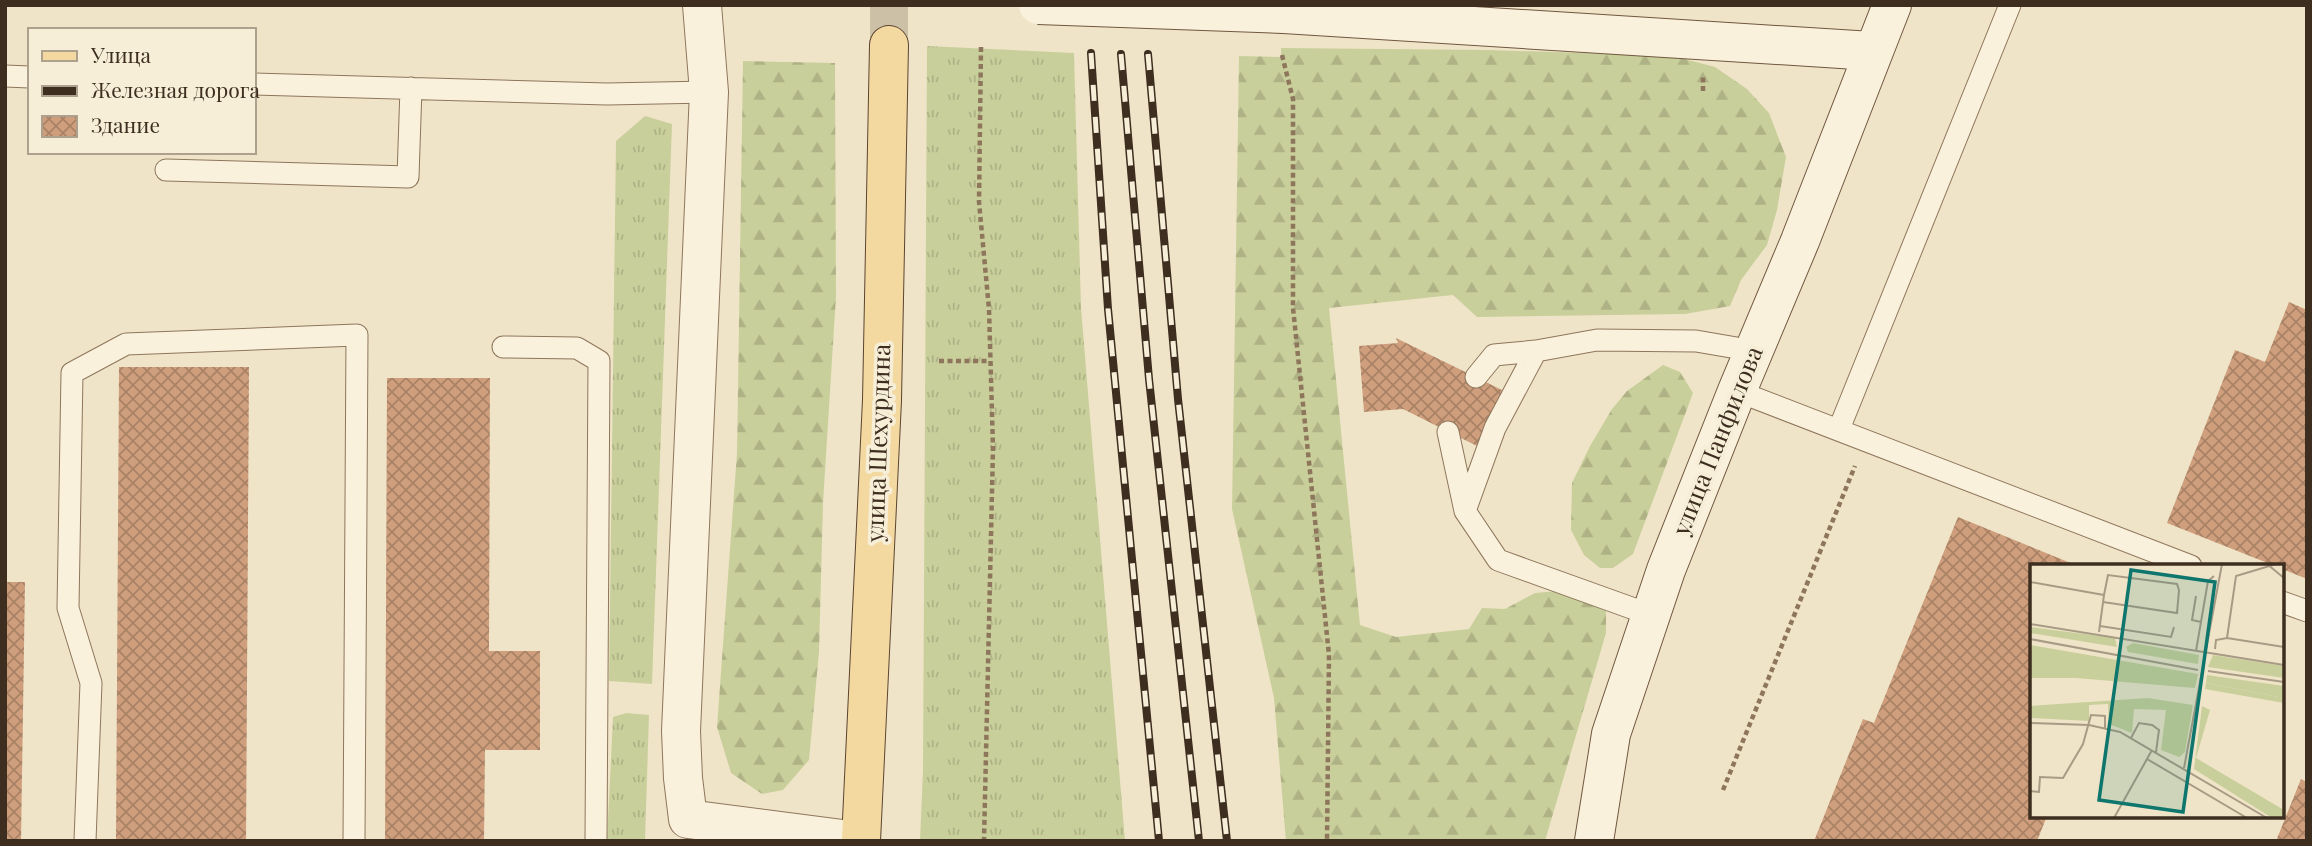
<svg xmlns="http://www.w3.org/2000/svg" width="2312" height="846" font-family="'Playfair Display',serif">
	<defs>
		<pattern id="grass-tufts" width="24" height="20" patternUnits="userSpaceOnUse" patternTransform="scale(1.75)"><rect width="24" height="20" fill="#c9cf9b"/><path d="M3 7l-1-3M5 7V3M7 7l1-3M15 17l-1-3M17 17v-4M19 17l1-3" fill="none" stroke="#aeb285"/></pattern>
		<pattern id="forest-firs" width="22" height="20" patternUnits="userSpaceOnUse" patternTransform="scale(1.75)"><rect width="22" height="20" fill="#c9cf9b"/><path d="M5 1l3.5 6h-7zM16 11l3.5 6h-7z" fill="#aeb285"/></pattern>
		<pattern id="building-cross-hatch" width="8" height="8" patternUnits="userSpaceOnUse" patternTransform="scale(1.75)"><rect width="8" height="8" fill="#cf9f7d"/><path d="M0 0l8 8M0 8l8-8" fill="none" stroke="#a98266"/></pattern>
	</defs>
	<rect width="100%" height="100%" fill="#f0e4c8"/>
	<path fill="url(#grass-tufts)" d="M927,46l147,7 7,255 44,533h-205l3,-72z
		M645,116l27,8 -20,560 -43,-3 7,-540z
		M626,713l23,2 -4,126h-38l6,-124z"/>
	<path fill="url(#forest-firs)" d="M1281,48l209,2 183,6 42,11 32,22 22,24 17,44 -9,53 -10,35 -26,35 -11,26 -45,8 -208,3 -24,-22 -124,13 31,317 36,12 73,-8 13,-21 23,1 30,-16 23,-2 48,20v22l-61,208h-259l-12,-143 -42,-189 7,-453 42,1z
		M743,61l92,2 1,233 -13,207 -4,149 -10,108 -26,30 -21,4 -31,-21 -14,-46 20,-274z
		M1663,365l17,7 13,21 -60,161 -20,14h-13l-16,-13 -13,-25 1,-47 18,-37 22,-37 15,-18z"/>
	<path fill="url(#building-cross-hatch)" d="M2289,302l18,8v269l-25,-10v-3h-7l-108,-43 68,-173 30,12z
		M1396,338l108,53 -27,55 -74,-37 -39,3 -5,-66 39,-3z
		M119,367h130l-3,474h-130z
		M387,378h103l-1,273h51v99h-55l-1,91h-99z
		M1958,517l120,49h-46v250h15l-10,25h-223l49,-122 11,4z
		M5,582h20l-4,259h-16z
		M2301,779l6,3v59h-31z"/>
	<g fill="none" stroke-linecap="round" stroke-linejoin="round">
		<path stroke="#ccc0a6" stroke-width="38" stroke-dasharray="38 19" stroke-linecap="butt" d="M889,45v-40"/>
		<g stroke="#8d765c" stroke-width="23">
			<path id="lane" d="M5,76l25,1
				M254,84l353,10 102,-2
				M166,170l242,7 3,-89
				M503,347l74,1 22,13 -3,480
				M1476,377l18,-22 42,-4
				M1737,391l454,175
				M1839,429l171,-424
				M1448,432l17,79
				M2282,602l25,9
				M1651,615l-153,-55 -33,-49 30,-83 41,-77 61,-11 99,1 58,10
				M85,841l6,-158 -23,-75 4,-235 54,-29 231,-9 -3,506"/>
		</g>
		<g stroke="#8d765c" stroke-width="40">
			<path id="street" d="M702,5l7,87 -28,639 2,47 5,41 170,22"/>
		</g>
		<g stroke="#6f573f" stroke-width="40">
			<path id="secondary" d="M1284,14l588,37
				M1594,841l17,-107 55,-164 71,-179 63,-150 92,-236"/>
		</g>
		<g stroke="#5b4430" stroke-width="40">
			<path id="primary" d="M861,841l21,-441 7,-355"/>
		</g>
		<path stroke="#8d765c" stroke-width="4.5" stroke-dasharray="5 3.5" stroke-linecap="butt" d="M981,47l-2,155 10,107 4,139 -9,393
			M1282,55l11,44v209l36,347 -2,186
			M1703,91v-16
			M939,361h51
			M1723,790l132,-324"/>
		<use href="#lane" stroke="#faf1dc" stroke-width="21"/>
		<use href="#street" stroke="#faf1dc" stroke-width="38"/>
		<use href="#secondary" stroke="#faf1dc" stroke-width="38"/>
		<use href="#primary" stroke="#f3d9a0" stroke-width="38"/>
		<g stroke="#3d2e20" stroke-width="8">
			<path id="rail" d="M1091,53l17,256 51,532
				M1121,54l28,325 50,462
				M1148,54l30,345 49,442"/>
		</g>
		<use href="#rail" stroke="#f7eed8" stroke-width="5" stroke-dasharray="16" stroke-linecap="butt"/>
		<g stroke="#6f573f" stroke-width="40" stroke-linecap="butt">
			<path id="secondary-bridge" d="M1038,5l246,9"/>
		</g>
		<use href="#secondary-bridge" stroke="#faf1dc" stroke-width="38"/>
	</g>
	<g text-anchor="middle" stroke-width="7" stroke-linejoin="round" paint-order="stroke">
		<g font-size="24" fill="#3d2e20" stroke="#f7eed8">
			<text transform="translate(1718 441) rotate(-68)" y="8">улица Панфилова</text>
			<text transform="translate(879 443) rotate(-88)" y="8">улица Шехурдина</text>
		</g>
	</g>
	<g transform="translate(2030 564)">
		<rect width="254" height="254" fill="#f0e4c8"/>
		<path d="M0,81l168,29 -3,14 -119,-10h-46zM183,91l71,11v12l-76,-11zM176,119l78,15v5l-79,-14zM172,142l8,4 -14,48 88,52v8h-12l-78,-49z" fill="#c9cf9b"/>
		<path d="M0,63l85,11 2,9 -87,-14zM103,79l66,12 -1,9 -70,-12 -2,-5zM177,111l77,11v12l-78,-15zM118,134l45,7 -8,47 -6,5 -18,-7 5,-40 -32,-1 -2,24 -23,-9 -1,-20 -19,1v16l-59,-3v-12z" fill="#c9cf9b"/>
		<path fill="none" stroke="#a89b85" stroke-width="2" d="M237,0l17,14M0,18l74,13M166,32l-4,24 9,2M0,60l254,41M70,62l71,11 3,-10M69,68l5,-37 4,-20 69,9 2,6 -2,23 -74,-11M197,74l9,-62 40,-12M0,75l168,31M185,85l1,-9 11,-2 57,9M166,87l12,-70 6,-5M178,107l76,11M0,159l59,2 31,7 147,86M101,174l8,-15 13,2 7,5 -3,22M117,195l100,59M154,204l38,-204M0,227l9,1 1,-15 23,1 20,-34 8,-29 14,1v12M84,254l38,-68"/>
		<path fill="#0f766e" fill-opacity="0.15" stroke="#0f766e" stroke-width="3.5" d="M101,6l84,12 -32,230 -84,-12z"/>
		<rect width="254" height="254" fill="none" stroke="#3d2e20" stroke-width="3.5"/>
	</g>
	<rect width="2312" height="846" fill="none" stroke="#3d2e20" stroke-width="14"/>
	<rect x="28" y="28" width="228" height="126" fill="#f7eed8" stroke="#ada18e" stroke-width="2"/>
	<rect x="42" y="51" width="35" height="10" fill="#f3d9a0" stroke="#ada18e" stroke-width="2"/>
	<text x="91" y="63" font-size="21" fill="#3d2e20">Улица</text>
	<rect x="42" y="86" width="35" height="10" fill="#3d2e20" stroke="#ada18e" stroke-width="2"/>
	<text x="91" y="98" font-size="21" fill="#3d2e20">Железная дорога</text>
	<rect x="42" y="116" width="35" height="21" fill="url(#building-cross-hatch)" stroke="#ada18e" stroke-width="2"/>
	<text x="91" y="133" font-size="21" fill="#3d2e20">Здание</text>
</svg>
